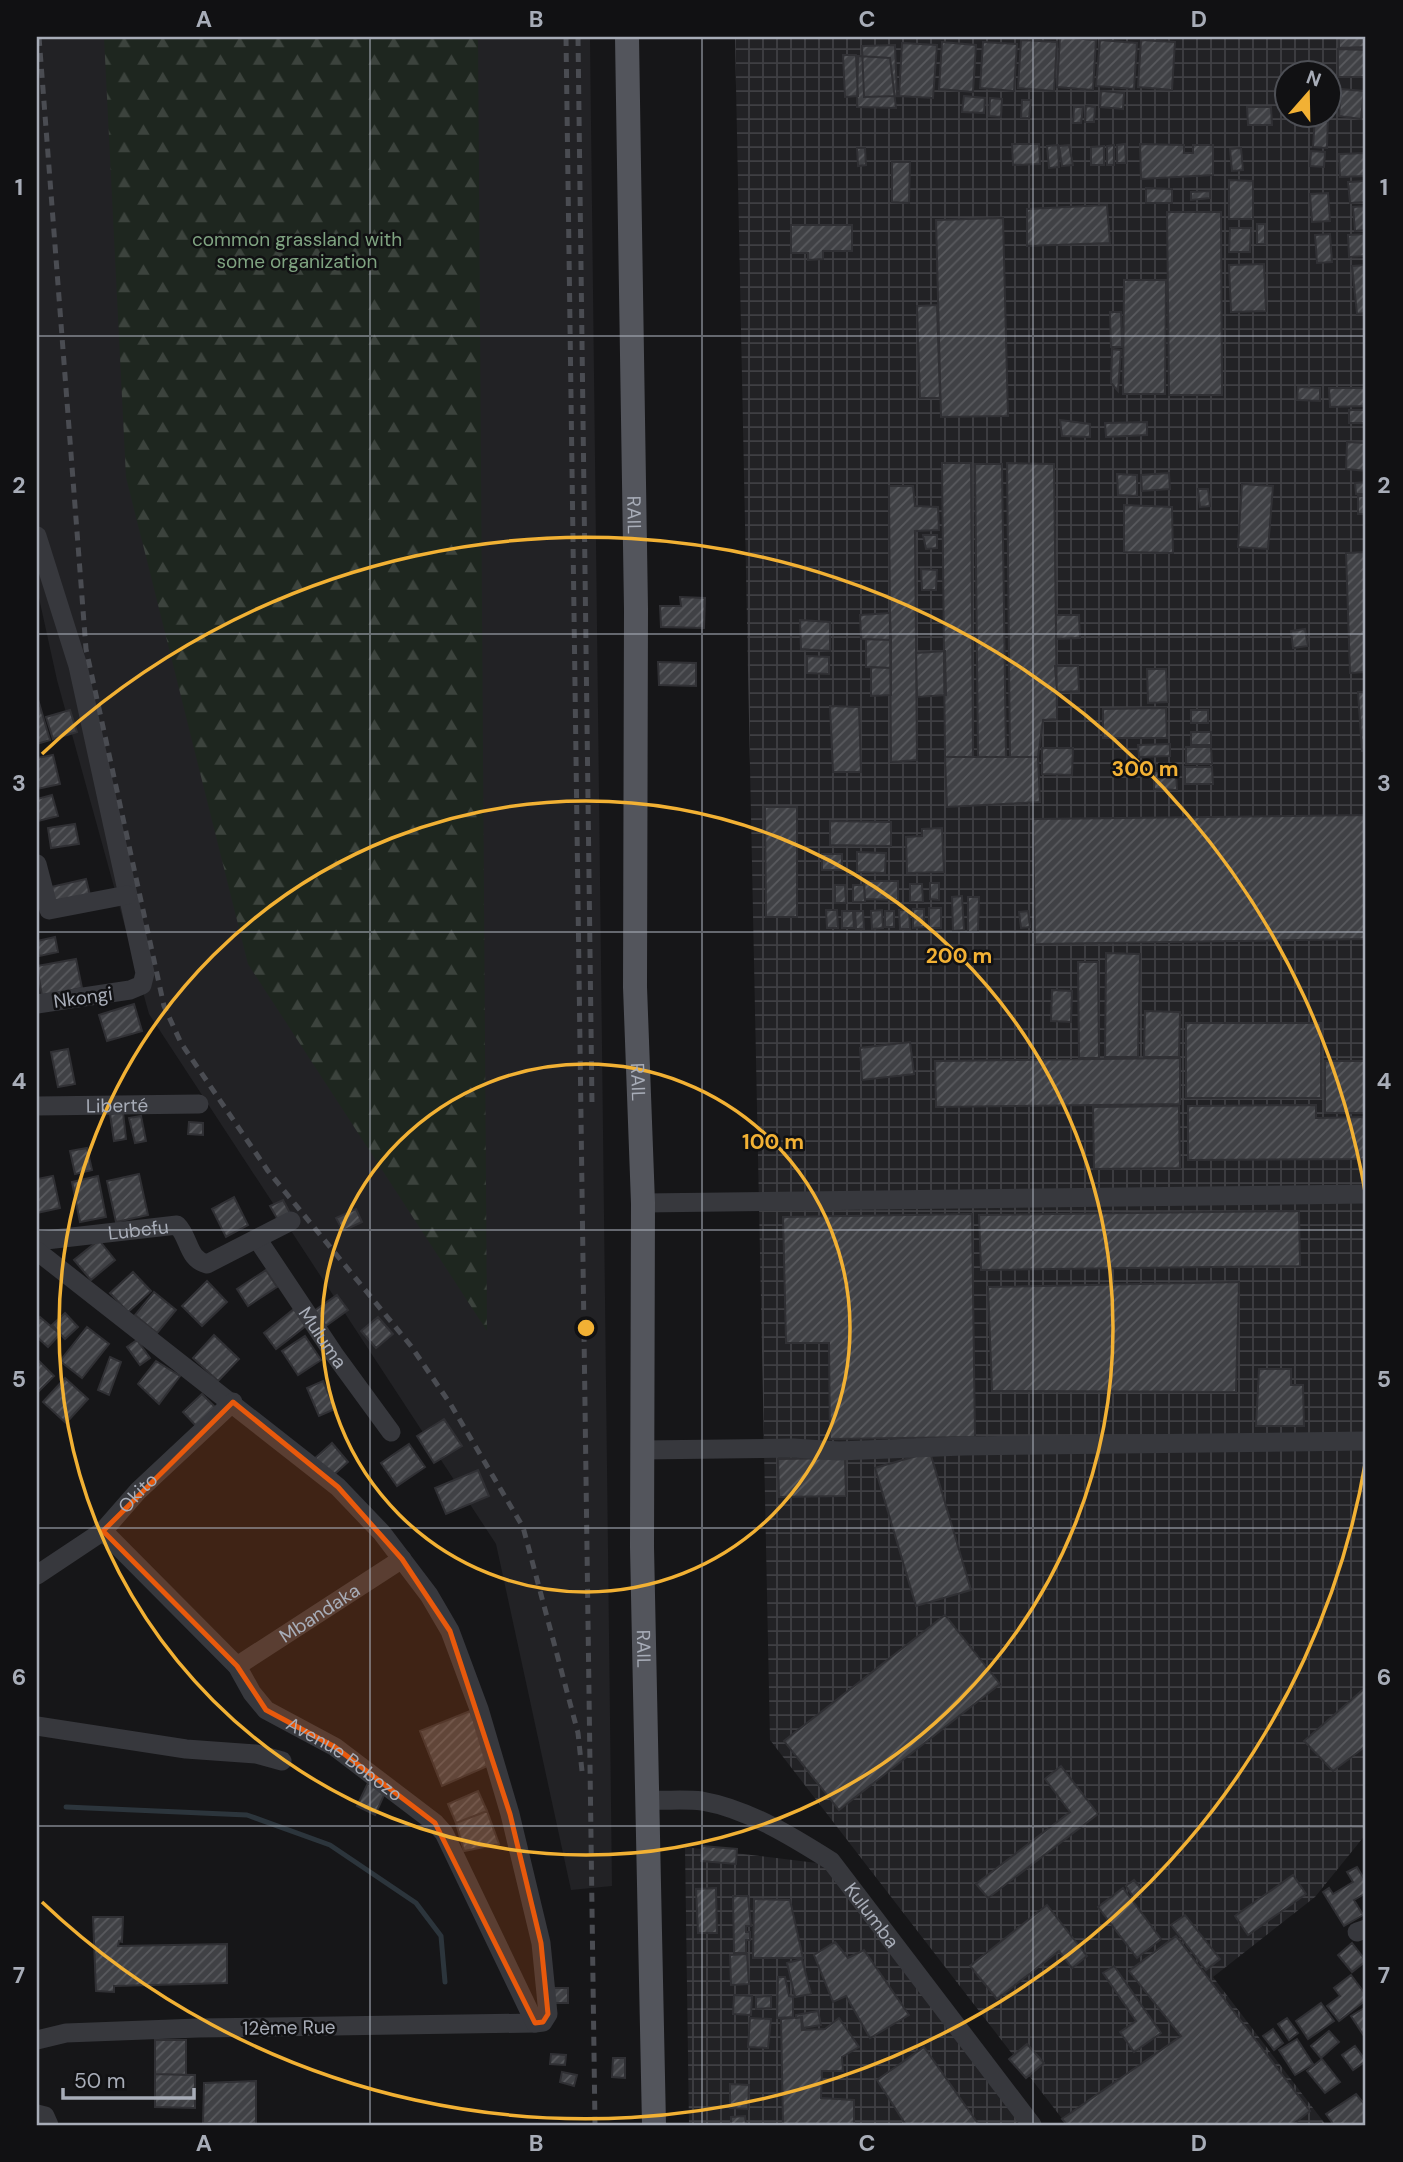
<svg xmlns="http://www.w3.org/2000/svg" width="1403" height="2162" font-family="'DM Sans',sans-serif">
	<defs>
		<pattern id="industrial-grid" width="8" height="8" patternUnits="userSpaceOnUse" patternTransform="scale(1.75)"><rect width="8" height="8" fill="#222225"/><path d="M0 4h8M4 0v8" fill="none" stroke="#3f3f43"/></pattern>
		<pattern id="forest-firs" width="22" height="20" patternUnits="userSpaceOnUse" patternTransform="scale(1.75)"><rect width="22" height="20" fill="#1e261f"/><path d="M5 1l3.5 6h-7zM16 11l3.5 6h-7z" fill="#3c433d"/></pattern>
		<pattern id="building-hatch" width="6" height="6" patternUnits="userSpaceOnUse" patternTransform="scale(1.75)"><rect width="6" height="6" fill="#404145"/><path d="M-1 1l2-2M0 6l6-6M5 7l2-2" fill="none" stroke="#595a5e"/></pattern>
	</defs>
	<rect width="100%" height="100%" fill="#161618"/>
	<path fill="#222225" d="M37,37h553l22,1849 -41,4 -75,-346 -347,-530 -92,-334 -20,-91z"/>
	<path fill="url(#industrial-grid)" fill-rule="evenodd" d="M735,37h631v1797l-51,63 -102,80 113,148h-259l-297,-385zM1288,74h42v42h-42z
		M685,1847l140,17 200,261h-336z"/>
	<path fill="url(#forest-firs)" d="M104,37h374l9,1294 -239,-367 -122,-487z"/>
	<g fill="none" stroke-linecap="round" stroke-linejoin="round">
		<path stroke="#2c353c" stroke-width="5" d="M66,1807l181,8 83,30 86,58 25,33 4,46"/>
	</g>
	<path fill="url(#building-hatch)" stroke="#303034" stroke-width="2" d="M1060,37l36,3 -3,50 -36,-3z
		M1339,37h27v10l-27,1z
		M1021,40l36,2 -3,49 -36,-3z
		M1100,40l37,3 -3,46 -38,-3z
		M1141,40l34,2 -3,48 -34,-3z
		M942,42l34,3 -3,47 -34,-3z
		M983,42l34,2 -3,47 -34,-3z
		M902,43l35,2 -4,53 -34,-2z
		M895,45l2,51 -33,1 -2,-51z
		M1338,49l28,1v27h-28z
		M843,55h13l2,41 -13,1z
		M858,56l32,2 6,50 -39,-1z
		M1341,89l23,2 -3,28 -22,-3z
		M1101,91l23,2 -1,16 -23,-2z
		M964,96l21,2 -1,15 -22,-1z
		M990,98l12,1 -1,18 -12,-1z
		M1022,100h9l-2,18h-8z
		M1086,106l9,1 -1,15h-9z
		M1074,107h9l-2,16h-8z
		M1247,107h24l1,18h-24z
		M1315,116h13l-1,32 -14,-1z
		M1012,144h27l1,20 -27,1z
		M1125,144l1,19h-9v-18z
		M1140,144l44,1v8h9v-8h20v30l-72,4z
		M1058,145l1,22 -10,1 -2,-22z
		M1069,145l4,20 -11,1 -3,-20z
		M1114,145v20h-7v-19z
		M1104,146v19h-13v-18z
		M857,148h8l1,17 -8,1z
		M1241,148l2,22 -11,1 -2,-22z
		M1311,151l14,1 -1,15 -14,-1z
		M1366,153v23l-26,1 -1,-23z
		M892,162h18l-1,41 -17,-1z
		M1229,180l24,1v38h-24z
		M1366,181v21l-16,1 -2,-21z
		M1146,188l26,1v14h-26z
		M1210,191v7l-19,2v-8z
		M1328,193l2,28 -18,1 -2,-28z
		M1107,205l3,38 -83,3v-37z
		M1366,206v24l-11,1 -2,-24z
		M1167,212h54l1,183h-53z
		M1003,218l5,198 -67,1 -5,-197z
		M1257,224h8v20h-8z
		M791,225h61v26h-29v8l-15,1v-7h-17z
		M1230,228h21l-1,24h-21z
		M1330,234l2,28 -15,1 -2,-28z
		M1366,234v22l-17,1 -1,-22z
		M1264,264l2,47 -35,1 -2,-47z
		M1366,265v48l-9,1 -5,-48z
		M1124,280h42l-1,114h-42z
		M937,305l3,93h-20l-3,-92z
		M1110,312h11l1,35h-11z
		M1112,349l9,1 -3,41 -7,-8z
		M1298,387l22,1v13l-23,-1z
		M1329,388h36v18l-35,1z
		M1349,410h17v13h-17z
		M1060,420l30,4v13l-28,-1z
		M1147,422v13l-41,2 -1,-14z
		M1347,442l19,1v28l-20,-2z
		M942,463h29l2,294h-28z
		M1007,463l47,1 3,255 -14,1 -5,37h-28z
		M975,464h27l4,293h-28z
		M1169,473l1,16 -28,2 -1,-16z
		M1117,474l20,1v21l-19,-1z
		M1366,482v12h-10l-1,-11z
		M1242,484l31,2 -5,63 -30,-2z
		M889,486h24l2,20 23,1 1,23 -24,1 2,229 -26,2z
		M1198,489h10l2,17 -10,1z
		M1358,496h8v18h-8z
		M1124,505l48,2 1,46 -49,-1z
		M923,535h14v13l-11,1z
		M1366,552v120l-16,1 -4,-120z
		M921,569l16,1 -1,20h-14z
		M680,597l25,1 -1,30 -43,-1 -1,-21h21z
		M890,613l1,27 -30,-1 -1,-24z
		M1056,615h23l1,23 -24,1z
		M800,620l30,2v29l-29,-2z
		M1305,629l3,17 -15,2 -2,-17z
		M866,639l25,1v28l-25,-1z
		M945,651l1,44 -29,2 -1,-44z
		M807,656l22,1v17l-22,-1z
		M658,662l38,1v23l-37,-1z
		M1055,666h23l1,25 -22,1z
		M871,667l20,1v27l-20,1z
		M1147,669h19l2,33 -20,1z
		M1358,692h8v59h-4z
		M37,696l13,44 -13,4z
		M830,706l29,1 2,65h-28z
		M1166,708l1,30h-64v-29z
		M70,710l7,22 -24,7 -7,-22z
		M1191,710h17v13h-17z
		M1191,732h20v13h-20z
		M1170,744v12l-31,1 -1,-12z
		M1186,747h25l1,17h-26z
		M1042,748h31l-1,27 -30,-1z
		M53,755l7,29 -23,5v-31z
		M945,757h93l2,45 -93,5z
		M1185,767h27l1,17h-28z
		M1154,771h22l1,19 -23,-1z
		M52,795l6,21 -20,5 -1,-22z
		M765,807h32v110h-31z
		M1366,815v124l-331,5 -2,-125z
		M830,821l61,1v24l-61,-1z
		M75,824l4,20 -28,4 -3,-20z
		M942,828l2,44 -37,1 -1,-36 16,-1v-7z
		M857,852l29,1 -1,20 -28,-1z
		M822,854h20v16h-20z
		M86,879l5,20 -36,8 -4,-20z
		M864,881h34v19l-33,-1z
		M930,883h9v17l-9,-1z
		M910,884h12l1,18h-13z
		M835,885h10l1,18h-11z
		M853,885h11l1,17h-12z
		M962,896l2,34 -11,1 -1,-34z
		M968,897h11l-1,35h-10z
		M929,908h12v20h-12z
		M913,909h11v18l-11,1z
		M826,910h11l1,18h-11z
		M882,910l1,18 -11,1 -1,-18z
		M899,910h10l1,19h-10z
		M842,911h11l1,17h-12z
		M855,911h8l1,18h-8z
		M885,911h9v16h-9z
		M1028,911l2,16 -9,1 -2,-16z
		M55,937l3,15 -19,4 -2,-15z
		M1106,953l34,1 -2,103h-33z
		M76,959l6,29 -40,8 -5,-30z
		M1078,962h20l1,96h-20z
		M1052,990l20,1 -1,31 -20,-1z
		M134,1004l8,27 -35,10 -8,-26z
		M1145,1011l35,1 -1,45h-35z
		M1186,1023h135v75h-135z
		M910,1042l4,32 -52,6 -2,-32z
		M68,1049l7,35 -17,3 -7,-35z
		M1180,1058v46l-244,3 -1,-46z
		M1325,1061h41v52h-41z
		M1316,1105v13l50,-1v42l-178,1v-54z
		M1179,1106l1,62 -86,1 -1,-62z
		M123,1112l3,27 -12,2 -4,-27z
		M141,1116l5,25 -11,2 -6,-25z
		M189,1122l14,1v12l-15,-1z
		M87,1148l5,22 -17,4 -5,-23z
		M139,1174l9,41 -32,7 -9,-41z
		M53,1176l7,32 -23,5v-34z
		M98,1176l8,41 -26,5 -8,-40z
		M234,1197l14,28 -22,12 -14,-28z
		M283,1200l7,13 -12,7 -8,-14z
		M356,1209l6,13 -19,9 -7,-13z
		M1299,1211l1,55 -319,4 -2,-55z
		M972,1214l3,223 -145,2 -1,-96h-43l-3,-126z
		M99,1240l16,20 -24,20 -17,-20z
		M266,1270l11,17 -29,19 -11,-17z
		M133,1272l18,19 -23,21 -18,-19z
		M207,1281l20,21 -25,24 -20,-20z
		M1239,1282l-3,110 -244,-1 -4,-104z
		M154,1292l22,18 -19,23 -22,-18z
		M337,1295l11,15 -22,16 -12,-15z
		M294,1309l13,16 -31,24 -12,-16z
		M65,1313l13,14 -13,12 -13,-14z
		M40,1317l20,17 -12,13 -11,-10v-16z
		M378,1317l15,17 -17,14 -15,-17z
		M87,1327l22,17 -27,34 -22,-17z
		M214,1335l25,24 -21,22 -25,-23z
		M305,1336l16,24 -23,15 -16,-24z
		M137,1340l13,18 -10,7 -13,-18z
		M110,1357l11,5 -12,33 -11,-5z
		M37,1359l17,17 -17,17z
		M156,1361l24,15 -21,28 -21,-20z
		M1259,1369h32v16h12l1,41h-48z
		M65,1378l23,21 -22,24 -23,-21z
		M323,1381l12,28 -16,7 -12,-28z
		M202,1394l16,16 -19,19 -16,-17z
		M444,1419l18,27 -28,17 -17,-27z
		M332,1443l16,19 -18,16 -16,-19z
		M409,1444l16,23 -28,19 -16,-23z
		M930,1452l41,138 -55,16 -41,-138z
		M845,1458l1,38 -67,1 -1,-38z
		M478,1470l11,26 -43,18 -11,-26z
		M945,1615l55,69 -161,126 -55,-69z
		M1366,1687v59l-33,25 -29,-30z
		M470,1711l22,53 -50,22 -22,-55z
		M1061,1766l37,48 -110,84 -12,-14 94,-72 -25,-33z
		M368,1783l17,10 -10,22 -18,-9z
		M478,1791l9,20 -31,12 -8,-19z
		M487,1811l12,33 -35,7 -8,-28z
		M702,1846l35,3 -1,15 -35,-3z
		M1357,1867l9,15v11l-12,7 9,15 -19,11 -21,-34 6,-4 4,6 20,-12 -6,-10z
		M1293,1875l13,19 -58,41 -13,-19z
		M1134,1880l9,11 -9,7 -8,-12z
		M716,1888l1,45h-19l-2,-44z
		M1123,1888l38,51 -24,19 -39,-51z
		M733,1896h15l3,30h-5v6h4v8h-4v13h-12z
		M754,1899l36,1 13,58h-50z
		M1047,1905l40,51 -15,12 -13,-17 -62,48 -27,-33z
		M1185,1915l35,44 -14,11 -35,-45z
		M93,1917h30l-1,25 -3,-1 -1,5 109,-2v39l-113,3v6l-18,-1z
		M1176,1936l134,175 -18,14h-225l-5,-6 119,-83 -52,-65z
		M835,1942l13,16 16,-8 45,65 -39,23 -24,-42 -13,6 -19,-47z
		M1352,1943l14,18 -14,11 -14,-17z
		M747,1954l2,30 -18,1 -1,-30z
		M802,1959l9,35 -16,3 -8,-34z
		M1114,1966l47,67 -27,19 -14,-20 16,-11 -33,-48z
		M1351,1975l15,20v5l-27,21 -12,-15 13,-10 -6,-8z
		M778,1977h7l4,19 4,1v20l-16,1z
		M551,1988h17v15h-16z
		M734,1995l18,1 -1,19 -18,-1z
		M771,1996v12l-15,1v-12z
		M1321,2003l13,18 -26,18 -12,-18z
		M1366,2007v28l-2,1 -13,-20z
		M818,2011l3,14 -18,3 -1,-11 -6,1v-3z
		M801,2017l1,13 23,-1 14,-11 20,29 -17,10 1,14h-21l-1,27 33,2v25h-71l-2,-106z
		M750,2018l21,1 -3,29 -20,-1z
		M1287,2018l11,15 -9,7 -11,-16z
		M1273,2029l10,14 -9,7 -11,-14z
		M1329,2031l10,11 -18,16 -10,-12z
		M1297,2039l16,25 -18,11 -16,-25z
		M155,2040h31v35l-31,-1z
		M1027,2044l17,19 -18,15 -17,-19z
		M1355,2046l11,15 -13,9 -11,-15z
		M924,2047l55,78h-73l-29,-45z
		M551,2054l15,1 -1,10 -15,-1z
		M613,2058h12v20l-13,-1z
		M1322,2059l18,23 -15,11 -18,-22z
		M562,2072l15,3 -3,11 -14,-4z
		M155,2074l40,1v33l-40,-1z
		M256,2081v44l-53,-2 1,-40z
		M730,2084l19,1 -1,24 -18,-1z
		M1356,2094l10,12v19h-32l-8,-11z
		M745,2116l1,9h-15v-8z"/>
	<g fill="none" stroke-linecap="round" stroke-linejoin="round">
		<g stroke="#37383d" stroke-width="19">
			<path d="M37,536l41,130 67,307 -3,12 -12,5 -93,14"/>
			<path d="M37,864l12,46 78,-15"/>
			<path id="s1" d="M37,1106l162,-2"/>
			<path d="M643,1203l723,-9"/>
			<path id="s2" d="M258,1240l76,114 57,78"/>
			<path id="s3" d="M37,1241l140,-16c13,13 10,34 30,39l84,-43"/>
			<path d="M37,1251l301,236 44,46 47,62 21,36 29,78 31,105 31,129 7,71 -5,8 -8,1 -337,5 -132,5 -29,7"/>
			<path d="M642,1450l151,-2 46,3 124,-5 403,-5"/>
			<path id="s4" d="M103,1531l134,135 15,27 14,17 69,37 100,76 9,10 91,190"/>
			<path id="s5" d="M37,1575l66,-44 35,-40 95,-89"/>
			<path id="s6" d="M237,1666l165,-107"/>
			<path d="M37,1726l149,23 70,5 26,7"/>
			<path id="s7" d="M647,1800c18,1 38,-1 55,1 46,8 91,36 129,60l201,264"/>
			<path d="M1357,1932l9,-3"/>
			<path d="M37,2114l8,2 4,9"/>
		</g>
		<path stroke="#53555c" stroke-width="24" id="s8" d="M627,37l9,572 -1,378 8,216 -1,344 12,578"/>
		<path stroke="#4a4c52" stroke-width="5" stroke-dasharray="9 7" stroke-linecap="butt" d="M39,37l47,612 78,357 17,37 87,128 143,175 40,59 72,122 55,206 4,38
			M566,37l29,2088
			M578,37l14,1067"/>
	</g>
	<path fill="#e8590c" fill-opacity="0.2" stroke="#e8590c" stroke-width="5" stroke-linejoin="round" d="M233,1402l105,85 64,72 48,72 60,183 31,129 7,71 -5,8 -8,1 -100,-200 -100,-76 -69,-37 -29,-44 -134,-135z"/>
	<path fill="none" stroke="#a8adb8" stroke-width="2" stroke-opacity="0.55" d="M370,37v2088M702,37v2088M1033,37v2088M37,336h1329M37,634h1329M37,932h1329M37,1230h1329M37,1528h1329M37,1826h1329"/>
	<g fill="none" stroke="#f2b134" stroke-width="3.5">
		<circle cx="586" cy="1328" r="264"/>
		<circle cx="586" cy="1328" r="527"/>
		<path d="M1366 1459A791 791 0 0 1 42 1902M42 754A791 791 0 0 1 1366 1197"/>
	</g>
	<g text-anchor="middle" stroke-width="5" stroke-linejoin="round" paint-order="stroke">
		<g font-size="19" fill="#7fa381" stroke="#111113">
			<text x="297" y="246">common grassland with<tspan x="297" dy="22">some organization</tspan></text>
		</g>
		<g font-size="19" fill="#a8adb8" stroke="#111113">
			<text dy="7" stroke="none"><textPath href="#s8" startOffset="478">RAIL</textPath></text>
			<text transform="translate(83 997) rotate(-8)" y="7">Nkongi</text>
			<text dy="7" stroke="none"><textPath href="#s8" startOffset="1045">RAIL</textPath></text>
			<text dy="7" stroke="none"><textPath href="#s1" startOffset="80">Liberté</textPath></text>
			<text dy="7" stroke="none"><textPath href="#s3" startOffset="102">Lubefu</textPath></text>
			<text dy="7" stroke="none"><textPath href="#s2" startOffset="117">Muluma</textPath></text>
			<text dy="7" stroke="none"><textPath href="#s5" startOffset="131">Okito</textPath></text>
			<text dy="7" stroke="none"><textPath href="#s6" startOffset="98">Mbandaka</textPath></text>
			<text dy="7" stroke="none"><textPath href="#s8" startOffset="1612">RAIL</textPath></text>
			<text dy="7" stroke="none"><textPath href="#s4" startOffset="336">Avenue Bobozo</textPath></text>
			<text dy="7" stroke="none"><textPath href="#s7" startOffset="266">Kulumba</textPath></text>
			<text transform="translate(289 2027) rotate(-1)" y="7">12ème Rue</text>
		</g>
	</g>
	<circle cx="586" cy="1328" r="10" fill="#f2b134" stroke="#111113" stroke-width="3.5"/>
	<g font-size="21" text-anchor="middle" font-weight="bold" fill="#f2b134" stroke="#111113" stroke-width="5" stroke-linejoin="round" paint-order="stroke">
		<text x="1145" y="776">300 m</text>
		<text x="959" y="963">200 m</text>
		<text x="773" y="1149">100 m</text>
	</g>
	<rect width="1403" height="2162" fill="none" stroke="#111113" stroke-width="77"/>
	<g transform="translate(1308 94) rotate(20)"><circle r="33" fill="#111113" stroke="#4d4f55" stroke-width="2"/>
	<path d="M0-5L12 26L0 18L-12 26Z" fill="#f2b134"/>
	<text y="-10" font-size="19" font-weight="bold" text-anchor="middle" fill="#a8adb8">N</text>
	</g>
	<path d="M63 2088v10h131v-10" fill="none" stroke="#a8adb8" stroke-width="3.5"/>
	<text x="74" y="2088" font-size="21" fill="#a8adb8" stroke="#111113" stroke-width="5" paint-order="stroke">50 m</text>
	<rect x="38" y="38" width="1326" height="2086" fill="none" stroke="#a8adb8" stroke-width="2.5"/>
	<g font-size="23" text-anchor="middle" font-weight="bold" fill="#a8adb8">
		<text x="204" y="27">A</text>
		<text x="536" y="27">B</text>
		<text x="867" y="27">C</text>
		<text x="1199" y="27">D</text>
		<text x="19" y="195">1</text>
		<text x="1384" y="195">1</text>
		<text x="19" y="493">2</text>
		<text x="1384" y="493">2</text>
		<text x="19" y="791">3</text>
		<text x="1384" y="791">3</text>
		<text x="19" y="1089">4</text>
		<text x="1384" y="1089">4</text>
		<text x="19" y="1387">5</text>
		<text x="1384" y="1387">5</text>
		<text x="19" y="1685">6</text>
		<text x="1384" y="1685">6</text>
		<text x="19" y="1983">7</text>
		<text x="1384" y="1983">7</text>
		<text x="204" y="2151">A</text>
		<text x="536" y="2151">B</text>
		<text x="867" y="2151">C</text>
		<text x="1199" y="2151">D</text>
	</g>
</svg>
